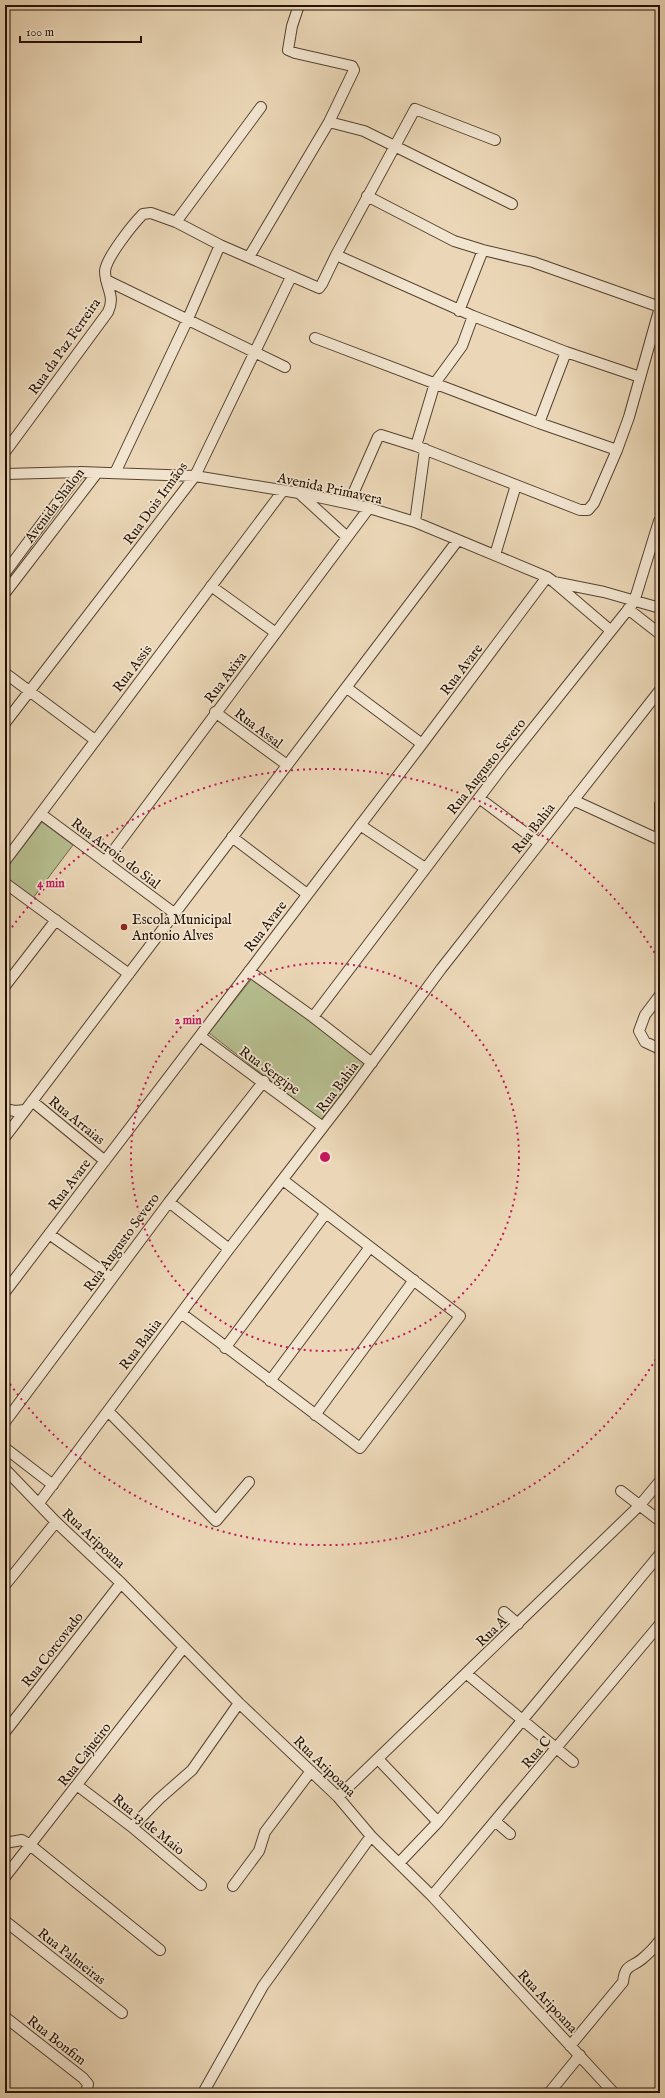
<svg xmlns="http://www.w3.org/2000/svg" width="665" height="2098" font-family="'IM FELL English',serif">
	<rect width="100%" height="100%" fill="#ebd7b7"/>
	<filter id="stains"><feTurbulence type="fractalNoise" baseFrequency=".005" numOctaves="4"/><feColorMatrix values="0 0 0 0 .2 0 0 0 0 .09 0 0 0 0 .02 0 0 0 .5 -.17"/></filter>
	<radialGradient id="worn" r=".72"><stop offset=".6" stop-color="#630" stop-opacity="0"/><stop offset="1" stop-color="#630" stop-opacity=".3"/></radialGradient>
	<path fill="#b6be8f" stroke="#6d6849" d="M42,822l31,23 -40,53 -28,-21v-7z
		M253,977l112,87 -44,56 -112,-87z"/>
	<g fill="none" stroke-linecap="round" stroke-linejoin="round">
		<g stroke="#564230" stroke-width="12">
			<path id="minor" d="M329,122l35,9 148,73
				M367,196l87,45 29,9 50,12 127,45
				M176,222l85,-115
				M336,255l137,61 93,36 74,25
				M249,257l80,-135 25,-52 -2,-4 -57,-13 -7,-3 4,-24 7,-21
				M106,280l179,87
				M459,311l24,-61
				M315,338l224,85 78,27
				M539,423l27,-71
				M416,446l19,-63 27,-37 11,-30
				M5,452l103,-140c8,-16 -3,-25 -3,-41 1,-13 28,-47 38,-57l8,-1 25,9 44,23 99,43 3,-4 14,-29 79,-146 80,31
				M115,473l72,-152 33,-76
				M5,474l75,-2 115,4 104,17 70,15 46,14 132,55 7,5 50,10 56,16
				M299,493l48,44
				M349,503l29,-66 3,-2 35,11 164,64h8l6,-7 23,-53 12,-33 31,-110
				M415,522l10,-73
				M495,555l21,-70
				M5,573l75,-101
				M555,583l55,47
				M211,586l65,47
				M5,593l92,-120
				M628,609l32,25
				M5,673l90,67
				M347,688l75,56
				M215,712l72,53
				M5,723l190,-247 96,-199
				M479,798l60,45
				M573,800l87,40
				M41,814l133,99
				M360,825l65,43
				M232,837l75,57
				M660,840v-36
				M5,861l277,-369
				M105,862l264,-354
				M5,883l124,91
				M249,971l64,46 59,46
				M5,986l51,-66
				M660,995l-15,20 -6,16 6,11 15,7
				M313,1017l191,-252 130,-163 25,-81
				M200,1036l123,91
				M32,1101l73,60
				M5,1109l10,2 10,-1
				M5,1137l453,-597
				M169,1202l60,47
				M49,1234l63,44
				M5,1292l417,-548 125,-167
				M181,1313l179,135 100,-132 -177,-136
				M225,1348l101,-135
				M270,1381l100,-134
				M108,1411l108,110 33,-39
				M315,1415l99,-135
				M5,1422l164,-220 95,-121
				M5,1448l48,37
				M5,1469l51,53 65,61 118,120 99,94 33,39 61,60 182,197
				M621,1491l39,30
				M39,1503l190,-254 118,-153 94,-127 219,-279
				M5,1585l51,-63
				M504,1612l14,12
				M467,1674l106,88
				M5,1732l116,-149
				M378,1759l60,63
				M78,1786l54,41 69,58
				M338,1797l302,-292 20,-24
				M496,1822l14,12
				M132,1827l27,-28 33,-29 47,-67
				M5,1843l17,-3 8,5 130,105
				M399,1863l39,-41 222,-268
				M5,1877l179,-230
				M233,1886l26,-35 6,-19 46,-61
				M432,1896l228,-272
				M5,1921l117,92
				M5,2017l78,61 5,6 -2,9
				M570,2046l53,-64c2,-18 8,-14 19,-23 6,-5 13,-12 18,-19
				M203,2093l60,-107 108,-150
				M549,2093l31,-38"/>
		</g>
		<use href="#minor" stroke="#f2e5d0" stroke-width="10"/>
	</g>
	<g fill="none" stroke="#c2185b" stroke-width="2" stroke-dasharray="2 4">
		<circle cx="325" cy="1157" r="194"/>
		<path d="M659 1354A388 388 0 0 1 5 1377M5 937A388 388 0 0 1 659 960"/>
	</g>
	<circle fill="#8f2418" stroke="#f2e5d0" stroke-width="1.5" cx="124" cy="927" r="4"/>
	<g text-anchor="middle" stroke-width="3.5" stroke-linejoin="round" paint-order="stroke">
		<g font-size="14" fill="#241103" stroke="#f2e5d0">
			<text transform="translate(64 346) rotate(-55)" y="5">Rua da Paz Ferreira</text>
			<text transform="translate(330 488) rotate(12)" y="5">Avenida Primavera</text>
			<text transform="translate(155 503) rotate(-54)" y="5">Rua Dois Irmãos</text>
			<text transform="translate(54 505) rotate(-53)" y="5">Avenida Shalon</text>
			<text transform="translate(132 668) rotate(-53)" y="5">Rua Assis</text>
			<text transform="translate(461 669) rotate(-53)" y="5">Rua Avare</text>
			<text transform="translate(225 677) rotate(-53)" y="5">Rua Axixa</text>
			<text transform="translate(259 728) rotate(37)" y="5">Rua Assal</text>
			<text transform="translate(486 766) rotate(-52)" y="5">Rua Augusto Severo</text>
			<text transform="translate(533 828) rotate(-52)" y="5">Rua Bahia</text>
			<text transform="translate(116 853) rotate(37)" y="5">Rua Arroio do Sial</text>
			<text transform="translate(265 926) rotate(-53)" y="5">Rua Avare</text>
			<text transform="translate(270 1070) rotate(36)" y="5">Rua Sergipe</text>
			<text transform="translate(337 1087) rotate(-53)" y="5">Rua Bahia</text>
			<text transform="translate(77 1120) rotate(39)" y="5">Rua Arraias</text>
			<text transform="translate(69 1184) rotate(-53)" y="5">Rua Avare</text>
			<text transform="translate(121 1242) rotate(-54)" y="5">Rua Augusto Severo</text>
			<text transform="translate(140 1344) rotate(-53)" y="5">Rua Bahia</text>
			<text transform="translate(94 1538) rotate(43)" y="5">Rua Aripoana</text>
			<text transform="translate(491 1631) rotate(-44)" y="5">Rua A</text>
			<text transform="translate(52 1649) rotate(-52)" y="5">Rua Corcovado</text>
			<text transform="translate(536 1752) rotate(-50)" y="5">Rua C</text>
			<text transform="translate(84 1754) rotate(-52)" y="5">Rua Cajueiro</text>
			<text transform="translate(325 1766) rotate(44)" y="5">Rua Aripoana</text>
			<text transform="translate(149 1824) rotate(39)" y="5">Rua 13 de Maio</text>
			<text transform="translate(72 1956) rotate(38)" y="5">Rua Palmeiras</text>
			<text transform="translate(548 2001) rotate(47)" y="5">Rua Aripoana</text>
			<text transform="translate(57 2040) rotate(38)" y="5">Rua Bonfim</text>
		</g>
		<g font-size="14" fill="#241103" stroke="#f2e5d0" text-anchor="start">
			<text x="132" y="924">Escola Municipal<tspan x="132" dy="16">Antonio Alves</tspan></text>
		</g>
	</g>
	<circle cx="325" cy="1157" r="6" fill="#c2185b" stroke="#f2e5d0" stroke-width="2"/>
	<g font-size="12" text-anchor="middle" font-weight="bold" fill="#c2185b" stroke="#f2e5d0" stroke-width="3.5" stroke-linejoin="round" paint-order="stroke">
		<text x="51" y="887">4 min</text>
		<text x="188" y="1024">2 min</text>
	</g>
	<rect width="665" height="2098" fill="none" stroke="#ebd7b7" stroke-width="20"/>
	<rect x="6" y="6" width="653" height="2086" fill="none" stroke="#241103" stroke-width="2"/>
	<rect x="10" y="10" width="645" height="2078" fill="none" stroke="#241103"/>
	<path d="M20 36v6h121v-6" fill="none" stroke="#241103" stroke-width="2"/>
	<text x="26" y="36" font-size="12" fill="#241103" stroke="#f2e5d0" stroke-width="3" paint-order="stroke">100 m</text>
	<rect width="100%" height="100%" filter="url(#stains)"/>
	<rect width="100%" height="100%" fill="url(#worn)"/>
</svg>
